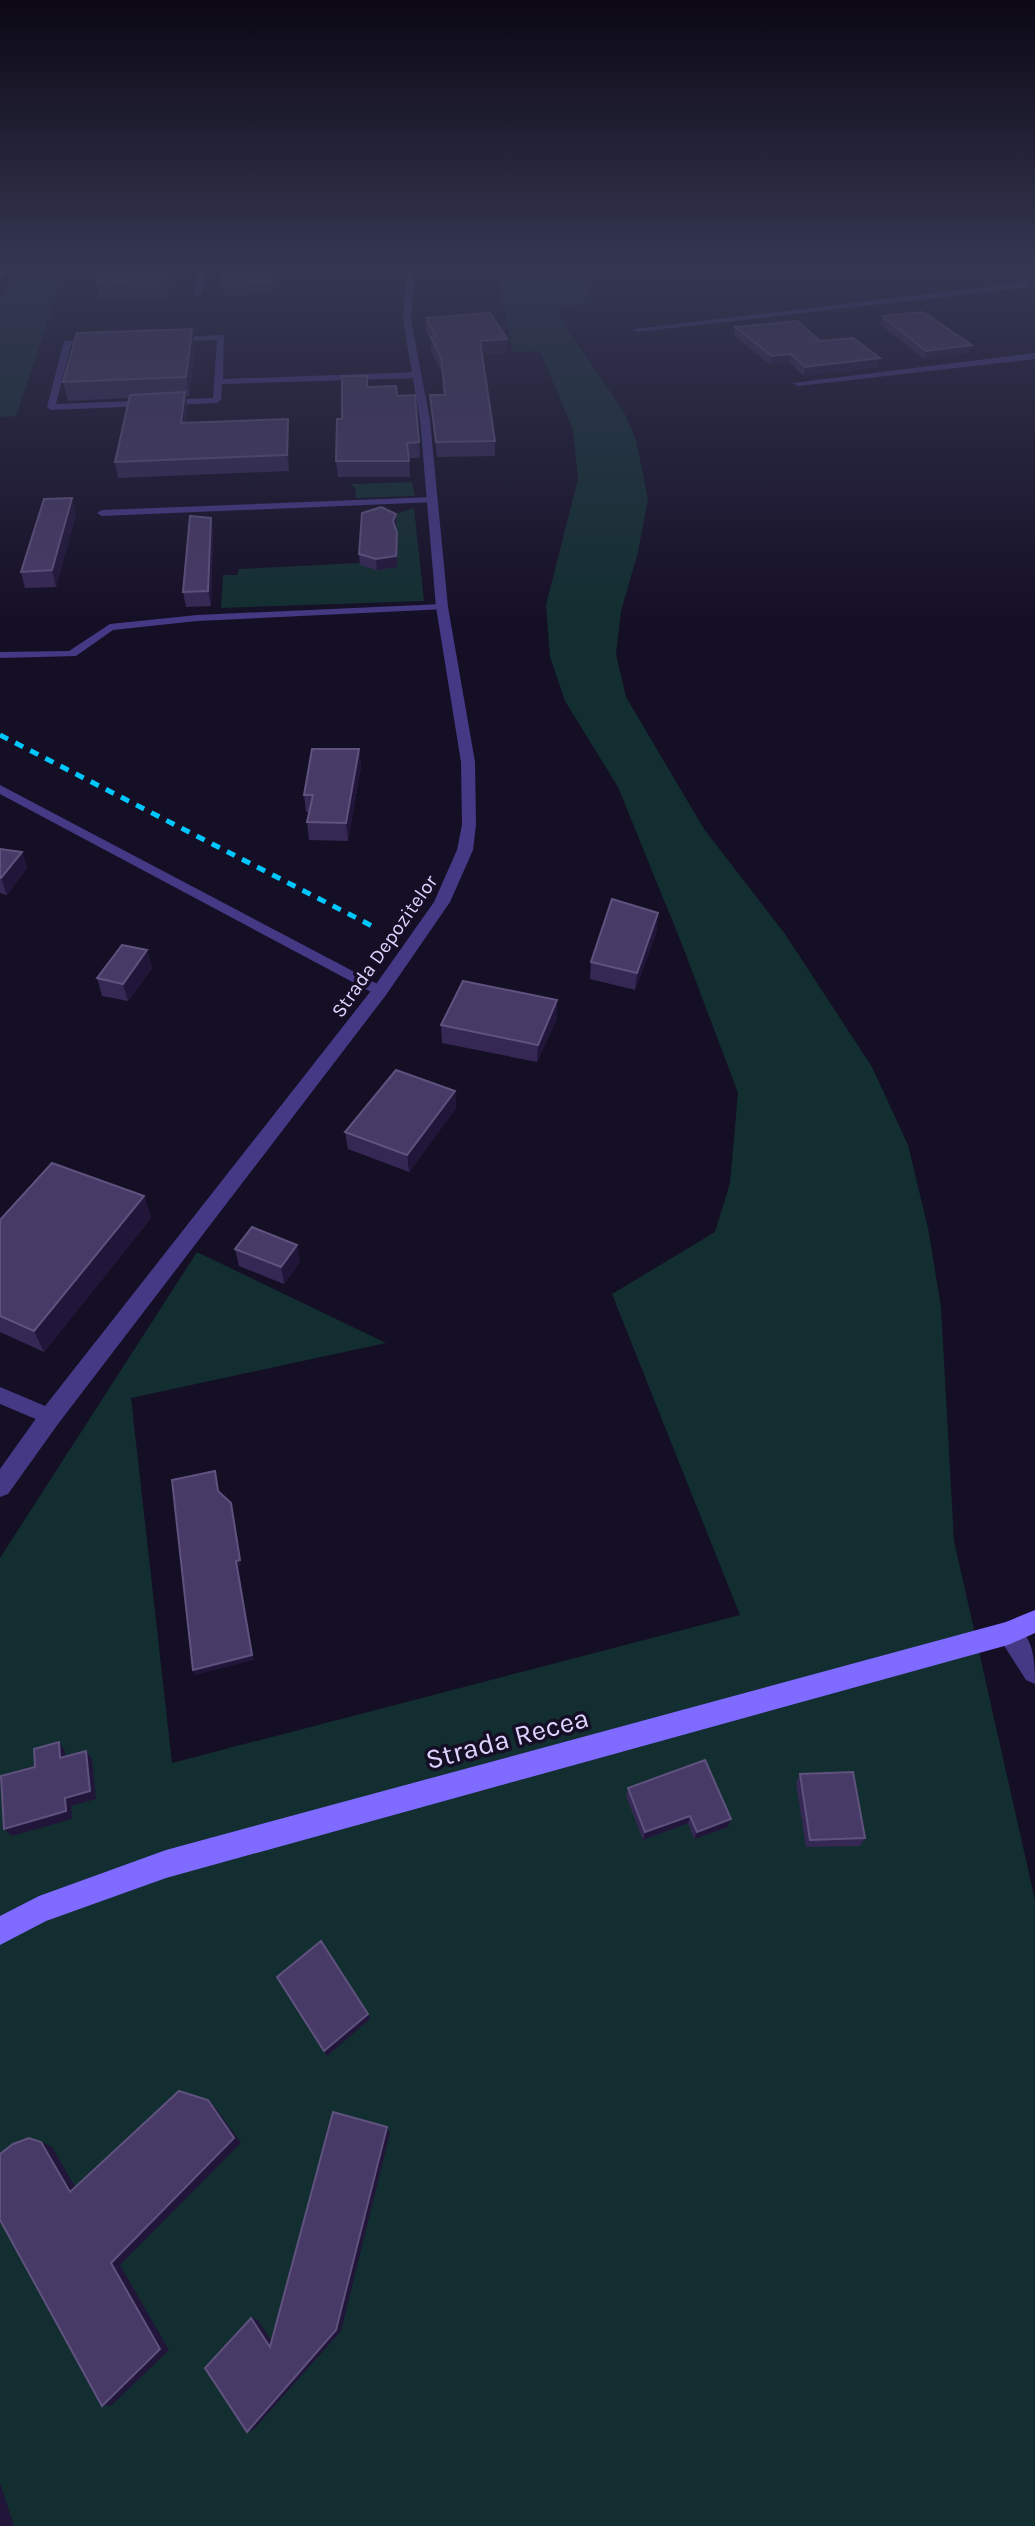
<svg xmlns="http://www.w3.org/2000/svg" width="1035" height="2526" font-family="Karla,sans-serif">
	<rect width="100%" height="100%" fill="#150f26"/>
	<path fill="#122e30" d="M22,270h43l-49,146 -16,1v-118z
		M496,270h84l13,33 -37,4 12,23 56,82 12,28 12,59 -10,53 -17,59 -5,43 10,43 78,132 81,105 87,133 36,78 20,83 13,79 13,234 81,359v626h-1035v-968l197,-306 189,91 -255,55 41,365 568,-148 -128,-321 103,-62 15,-49 8,-90 -55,-146 -65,-160 -53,-86 -15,-44 -4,-52 32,-126 -5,-49 -33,-79 -27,1z
		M412,482l3,14 -60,2 1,-8 -5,-6z
		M414,508l10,93 -203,7 2,-33h14l2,-6 139,-7 14,-47z"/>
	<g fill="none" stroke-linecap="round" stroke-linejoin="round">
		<path fill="#453985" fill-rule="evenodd" d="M199,270h8l-5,24 -4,2 -4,-2z
			M224,335l-1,44 195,-7 4,3 -4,3 -196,6 -1,16 -4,3 -166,7 -4,-3 17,-66zM217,340l-4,58 -157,6 15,-59z
			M432,497l4,1v4l-334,14 -5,-3 5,-3z
			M442,604l6,3 -2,2 -249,12 -84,9 -37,26 -76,2v-6l69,-1 41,-27 87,-9z
			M0,785l385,203 3,3 -3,3h-10l-375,-200z
			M0,1387l57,24 3,6 -3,6 -7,2 -50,-21z"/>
		<path fill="#453985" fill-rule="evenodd" d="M407,270h8l-4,50 19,100 18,187 27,155 1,63 -3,25 -23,52 -64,93 -328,429 -50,70 -8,3v-28l42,-59 332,-423 60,-85 23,-52 5,-25 -1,-63 -25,-155 -16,-187 -17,-100z
			M1028,282l3,5 -394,45 -4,-3z
			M1035,353v6l-237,27 -5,-3z
			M1008,1621c26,11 27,39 27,63l-9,-4 -30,-47 3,-8z"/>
		<path fill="#7f6bff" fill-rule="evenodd" d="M1035,1610v23l-27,12 -842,233 -120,43 -46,24v-29l39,-20 127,-46 840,-228z"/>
		<path stroke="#00c8ff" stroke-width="3" stroke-dasharray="6 5" stroke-linecap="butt" d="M0,276l5,-6"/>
		<path stroke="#00c8ff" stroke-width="5" stroke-dasharray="9 8" stroke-linecap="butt" d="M0,735l378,194"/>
	</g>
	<path fill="#362854" d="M175,270l-6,27 -70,2 -3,-17z
		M275,270l-1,24 -49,2 -2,-14z
		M882,316l90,29 -2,8 -46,6 -43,-34z
		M426,318l81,21v14l-25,2 13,86v15l-58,1 -7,-62h14l-2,-23 -11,-21v-11l-5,-8z
		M735,327l85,14 58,26 -74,9 -14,-13 -19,2 -37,-29z
		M192,329l3,18 -6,49h-3l1,11 -1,16 102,-4 1,15v37l-171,7 -3,-16 14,-64 -61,3 -5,-19z
		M367,387l30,9 22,46 1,16h-11l1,19h-72l-2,-16 6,-42z
		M76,514l-20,73 -31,1 -4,-16z
		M211,518l2,15 -2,73 -25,1 -3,-15z
		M397,524l-2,4 3,16 -1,23 -20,3 -17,-5 -1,-11z
		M359,749l2,17 -13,75 -39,-1 -2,-18 2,-10h-3l-2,-17z
		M0,849l22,3 5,16 -20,27 -7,-2z
		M657,931l-22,59 -45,-11 1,-17z
		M147,950l5,18 -24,33 -26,-5 -5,-18z
		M557,1000v18l-20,44 -95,-19 -1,-18z
		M455,1091l1,17 -47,64 -61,-23 -3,-17z
		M144,1196l7,22 -107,134 -44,-20v-112z
		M235,1249l65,13 -16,22 -45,-18z
		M800,1774l65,64 -5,8 -54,1 -10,-64z
		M628,1788l100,39 -34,12 -6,-16 -45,17 -17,-44z"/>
	<path fill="#21163a" d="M168,270h7l-6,27 -3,-17z
		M273,270h2l-1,24 -2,-13z
		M192,329l3,18 -6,49 -3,-19z
		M507,339v14l-27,2v-14z
		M972,345l-2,8 -46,6 2,-8z
		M791,354l-1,9 -19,2 1,-9z
		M880,358l-2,9 -74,9 1,-9z
		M185,392l2,15 -3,31 -3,-15z
		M288,419l1,15v37l-2,-16z
		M72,498l4,16 -20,73 -4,-17z
		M396,514l1,10 -3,8 -1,-11z
		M211,518l2,15 -2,73 -3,-15z
		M397,533v34l-20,3 -1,-11z
		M359,749l2,17 -13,75 -2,-18z
		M22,852l5,16 -20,27 -6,-17z
		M658,913l-1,18 -22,59 2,-17z
		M147,950l5,18 -24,33 -5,-17z
		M557,1000v18l-20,44 1,-17z
		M455,1091l1,17 -47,64 -2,-17z
		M144,1196l7,22 -107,134 -10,-21z
		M297,1245l3,17 -16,22 -3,-17z
		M231,1503l10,62 -3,1 16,94 -59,15 -2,-5 43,-109z
		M59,1742l6,9 1,15 -6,-8z
		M86,1751l6,8 4,40 -25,7 1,13 -60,17 -8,-7 61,-31z
		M690,1816l-2,7 -45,17 2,-8z
		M731,1819l-3,8 -34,12 3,-7z
		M368,2014l2,5 -43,37 -3,-5z
		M208,2100l7,7 26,36 -121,122 49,85 -57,55 -10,1 9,-143z
		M387,2127l3,6 -49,198 -88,99 -6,2z
		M41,2142l11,5 29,50 -11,-5z
		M251,2318l7,2 18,28 -6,-1z
		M0,2483l14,43h-14z"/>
	<path fill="#483a66" stroke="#5f527e" stroke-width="2" d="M100,270h68l-2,10 -70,2z
		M224,270h49l-1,11 -49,1z
		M923,312l49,33 -46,6 -44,-35z
		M490,313l17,26 -27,2 15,100 -59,1 -6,-47h15l-4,-38 -10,-20h5l-10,-19z
		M797,321l23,20 33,-3 27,20 -75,9 -14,-13 -19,2 -37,-29z
		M192,329l-6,48 -123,5 14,-49z
		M342,376h25v11l29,-1 1,10 18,-1 4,47 -12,1 2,18h-73l1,-42h5z
		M185,392l-4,31 107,-4 -1,36 -172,7 15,-67z
		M72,498l-20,72 -31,2 23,-73z
		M381,507l15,7 -3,7 4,12 -1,23 -20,3 -17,-5 3,-41z
		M190,516l21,2 -3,73 -25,1z
		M312,749h47l-13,74 -39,-1 6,-27h-9z
		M0,849l22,3 -21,26h-1z
		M612,899l46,14 -21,60 -46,-11z
		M122,945l25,5 -24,34 -26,-6z
		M463,981l94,19 -19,45 -97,-20z
		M396,1070l59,21 -48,64 -62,-23z
		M52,1163l92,33 -110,135 -34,-15v-96z
		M252,1227l45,18 -16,22 -46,-18z
		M215,1471l3,20 13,12 9,57 -4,1 16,94 -59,15 -21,-190z
		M59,1742l1,16 26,-7 4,40 -25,7 1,13 -62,18 -3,-53 34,-9 -1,-18z
		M705,1760l26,59 -34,13 -7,-16 -45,16 -17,-44z
		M853,1772l12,66 -55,2 -10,-66z
		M321,1941l47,73 -44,37 -47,-74z
		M179,2091l29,9 26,38 -123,125 49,86 -58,57 -102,-186v-66l13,-10 16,-6 12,4 29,50z
		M333,2112l54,15 -51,203 -89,102 -42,-64 46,-50 19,29z"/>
	<linearGradient id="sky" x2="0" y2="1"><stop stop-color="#0c0815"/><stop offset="0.43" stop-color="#353752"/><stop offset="1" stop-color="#353752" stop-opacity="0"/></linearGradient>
	<rect width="1035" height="624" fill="url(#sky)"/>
	<g text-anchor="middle" stroke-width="7" stroke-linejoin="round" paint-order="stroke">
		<g font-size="20" fill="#ded4ff" stroke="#150f26">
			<text transform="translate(384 946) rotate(-55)" y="7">Strada Depozitelor</text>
		</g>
		<g font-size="28" fill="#ded4ff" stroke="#150f26">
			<text transform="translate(507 1738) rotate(-15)" y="10">Strada Recea</text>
		</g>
	</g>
</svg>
